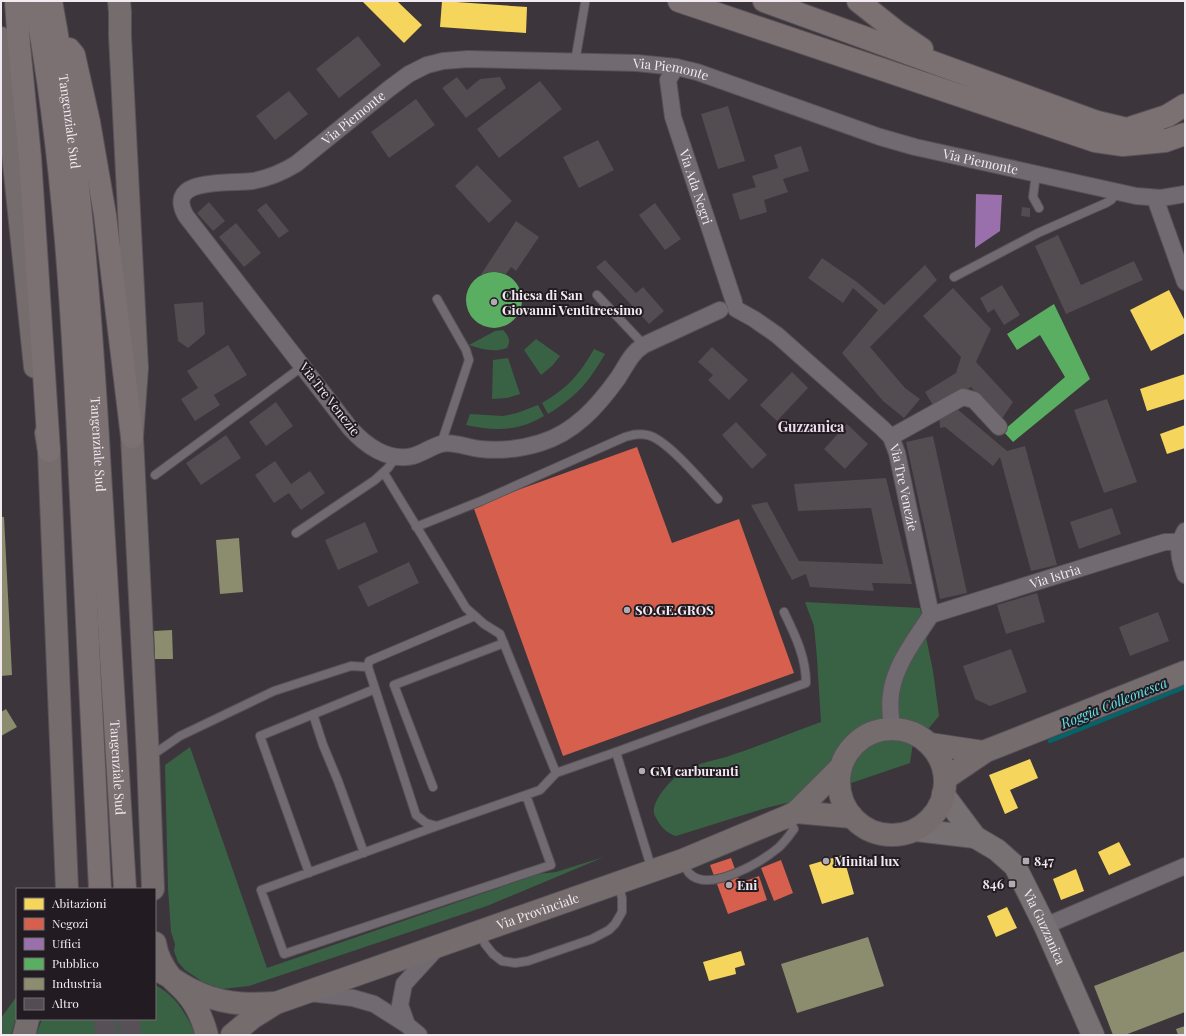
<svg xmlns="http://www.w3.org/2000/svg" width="1186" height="1036" font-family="'Playfair Display',serif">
	<rect width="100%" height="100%" fill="#3c353b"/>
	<path fill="#396245" d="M503,330c6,6 8,10 4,18 -14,5 -25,1 -38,-3l26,-14z
		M536,339l24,17 -8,10 -11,9 -17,-25z
		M594,349l11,5c-17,29 -28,42 -57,60l-6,-11c27,-16 37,-28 52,-54z
		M508,358l12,36 -13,4 -15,1 1,-39z
		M538,405l6,11c-7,4 -15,8 -23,10 -18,5 -38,3 -55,-1l4,-11 33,2 14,-3z
		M805,602l115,6 13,63 6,45 -10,12 -16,14 -3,21 -100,34 -44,11 -90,28c-10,-3 -16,-10 -21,-20 -7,-13 19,-40 30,-46 10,-6 32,-10 44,-14 31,-10 61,-23 92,-34l-4,-64 -3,-32z
		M190,747l77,221 272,-94 17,-2 48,-15 -117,49 -238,80 -27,3 -19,-7 -18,-12 -7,-8 -4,-11 1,-7 -4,-12 -3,-44 -3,-123z
		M155,985c20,10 32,29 40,50h-159l6,-16h113z
		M17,996v18l-6,21h-10v-17z"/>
	<path fill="#f6d55c" d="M362,1h35l25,24 -18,18z
		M442,1l85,6 -1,26 -86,-6z
		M1169,290l16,31v12l-34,18 -21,-41z
		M1185,374v25l-38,12 -7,-22z
		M1185,425v23l-18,6 -7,-20z
		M1030,759l8,19 -28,12 8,18 -13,6 -16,-39z
		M1119,842l12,23 -22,10 -11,-23z
		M843,855l11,39 -32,10 -13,-39z
		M1076,869l8,22 -23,9 -8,-21z
		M1007,907l10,21 -21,9 -9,-21z
		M741,951l4,14 -10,3 1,6 -27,7 -6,-19z"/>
	<path fill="#d6604d" d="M637,447l35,96 67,-24 55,154 -231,83 -90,-250z
		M731,858l9,25 19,-7 8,24 -39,14 -18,-49z
		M781,860l12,33 -19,8 -13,-33z"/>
	<path fill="#9970ab" d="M976,194l26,1 -2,36 -25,17z"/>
	<path fill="#5aae61" d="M466 300a28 28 0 1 1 56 0a28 28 0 1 1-56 0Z
		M1054,304l36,75 -77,63 -10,-11 62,-54 -25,-42 -23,15 -10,-16z"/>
	<path fill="#8c8c6e" d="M1,517h3l8,158 -11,1z
		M239,538l4,54 -23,2 -4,-54z
		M172,630l1,29h-18l-1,-28z
		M6,709l11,18 -16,9v-24z
		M868,937l16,49 -87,27 -16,-49z
		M1185,951v61l-60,23h-12l-19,-49z
		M1185,1026v9h-7l-2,-6z"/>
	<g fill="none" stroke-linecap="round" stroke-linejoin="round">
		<path stroke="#05646a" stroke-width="4.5" d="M1050,741l135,-54"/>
	</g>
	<path fill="#534c50" d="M358,36l23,29 -42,33 -23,-29z
		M457,77l10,13 13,-11 20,-2 6,11 -40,30 -24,-30z
		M540,81l22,28 -63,49 -22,-29z
		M289,91l19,23 -33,26 -19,-24z
		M416,99l19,26 -46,33 -18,-26z
		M728,106l17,55 -27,8 -17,-55z
		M598,140l16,30 -35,18 -16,-31z
		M801,146l8,25 -26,8 5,13 -24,8 3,12 -27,8 -8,-26 24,-7 -4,-11 26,-8 -4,-13z
		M477,165l35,36 -23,22 -34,-37z
		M209,202l16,19 -12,10 -16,-18z
		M266,203l23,28 -10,7 -22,-28z
		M655,203l26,36 -16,11 -26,-35z
		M1022,207l8,1v9l-9,-1z
		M516,221l23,16 -23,34 -5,-4 -5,7 -9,-2h-9l-8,4z
		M236,223l25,30 -17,14 -25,-30z
		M1058,235l23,50 53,-24 9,19 -77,34 -31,-68z
		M822,258l35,24 27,23 41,-40 12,15 -67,67 35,41 15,11 -16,19 -21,-17 -41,-48 36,-43 -25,-22 -10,15 -35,-25z
		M605,260l31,33 7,-6 21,24 -15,13 -53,-57z
		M1002,285l18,30 -16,10 -10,-16 -6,4 -8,-15z
		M953,288l38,41 -15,33 37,40 -12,18 -30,-33 -37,20 -9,-15 31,-19 5,-16 -38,-41z
		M203,302l2,32 -17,14 -10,-7 -4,-37z
		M228,345l19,30 -33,20 6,10 -25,16 -14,-22 17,-11 -11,-17z
		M712,347l36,33 -19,20 -21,-20 5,-5 -15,-13z
		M792,372l16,16 -31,33 -17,-16z
		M1107,399l30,83 -33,11 -30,-83z
		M276,402l17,24 -27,20 -17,-24z
		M956,408l51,43 18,-5 32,119 -26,6 -31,-114 -7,9 -48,-39 -5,1 -1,-14z
		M736,422l31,33 -15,14 -30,-34z
		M847,424l21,20 -23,25 -21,-20z
		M226,435l15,23 -40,27 -15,-22z
		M933,436l34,157 -27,6 -34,-157z
		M275,461l16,23 19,-13 15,22 -24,17 -12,-17 -15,10 -19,-28z
		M886,478l26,106 -40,-1 2,8 -64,-4 -4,-13 -14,6 -41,-75 16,-3 32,59 84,3 -12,-56 -73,3 -4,-27z
		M1112,508l9,26 -42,15 -9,-27z
		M365,522l13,30 -40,18 -13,-30z
		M409,562l10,21 -51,24 -10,-21z
		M1037,593l8,29 -39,12 -9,-29z
		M1158,612l11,29 -39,15 -11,-29z
		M1011,649l16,43 -37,14 -15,-7 -12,-33z"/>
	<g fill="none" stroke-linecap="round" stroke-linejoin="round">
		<path stroke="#575056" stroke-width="22" stroke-dasharray="22 11" stroke-linecap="butt" d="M105,1019l1,16
			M129,1019l1,16"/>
		<g stroke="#585258" stroke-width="10">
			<path id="lane" d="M575,62l10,-59
				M1036,174l-3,23 6,11
				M954,277l84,-44 68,-30 5,-3 7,-8
				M597,295l47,50
				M437,299l29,51 3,10 -28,84
				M384,473l82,135 18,16 16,10 56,139 60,-21
				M155,475l148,-109
				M416,527l65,-26 144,-64c7,-2 14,-4 22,-2 19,3 57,49 71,64
				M296,533l79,-53 13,-12 8,-11
				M475,616l-106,45 -1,6 48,148 10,8 11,3 103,-36 16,-17
				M313,714l10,31 15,36 26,72
				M151,756l29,-20 94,-45 77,-25 17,1
				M433,787l-39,-102 110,-42
				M437,826l-176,64 23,64 267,-89 -25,-70
				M684,861c1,4 2,10 6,13 20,19 71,-12 88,-26 6,-5 11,-12 16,-19l-7,-11
				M652,870l-36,-118 190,-69c0,-26 -11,-48 -22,-71
				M309,873l-49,-137 115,-47
				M481,932l4,12 8,10 9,7 13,2 13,-2 64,-22 17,-9 6,-6 7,-12v-14l-4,-15"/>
		</g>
		<g stroke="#585258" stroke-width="18">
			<g id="street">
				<path id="s1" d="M676,67l-8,13 5,37 61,185"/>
				<path d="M1155,198l30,84"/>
				<path id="s2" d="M736,309l18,10 23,16 105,93 9,9 6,16 34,162c-15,23 -37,51 -40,79 -2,12 0,23 1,34"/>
				<path id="s3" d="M720,310l-76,35c-13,8 -18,21 -26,33 -20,28 -44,55 -78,65 -19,6 -40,8 -60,6 -12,-1 -27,-8 -39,-5 -10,3 -18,9 -28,12 -25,6 -48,-11 -63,-28l-164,-212c-23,-40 47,-32 67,-35 16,-3 30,-9 43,-17l94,-76 19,-14 18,-9 16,-4 25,-2 169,4 39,4 21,5 183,65 35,10 221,49 25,2 24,-4"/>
				<path d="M891,437l72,-40 11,3 25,27"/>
				<path d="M1185,531c-9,16 -6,28 0,44"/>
				<path id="s4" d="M931,615l224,-70 10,-3h15"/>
				<path d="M1045,926l140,-60"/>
				<path d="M309,993l44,5 21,6 33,21 12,10"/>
				<path d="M407,1025l-7,-20 4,-21 33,-36"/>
			</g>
		</g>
		<g stroke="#585258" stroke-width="24">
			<g id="secondary">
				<path id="s5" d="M943,794l32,43 22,13 18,16 30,60 48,109"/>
				<path d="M916,830l59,7"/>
			</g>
		</g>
		<g stroke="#585258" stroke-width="24">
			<g id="primary">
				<path d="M119,1l1,11v24l17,332 -5,69 16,321 5,131"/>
				<path d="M1,38l34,329"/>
				<path d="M46,433l3,18 18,438"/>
				<circle cx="892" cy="782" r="53"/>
				<path d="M930,744l53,8"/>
				<path d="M946,778l40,-27 199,-79"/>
				<path d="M796,812l56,5"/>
				<path d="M155,943c2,14 9,26 18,37 4,4 9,8 13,13 11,12 17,27 21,42"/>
				<path d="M155,969c12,5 23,14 35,20 30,15 52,16 85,14"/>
				<path d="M24,1035l4,-16"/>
				<path id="s6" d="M232,1035l20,-17 24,-15 407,-143 103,-43 10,-5 45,-45"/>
			</g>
		</g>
		<g stroke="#585258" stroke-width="24">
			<g id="highway">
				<path d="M16,1l3,44 11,112 19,294"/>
				<path d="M35,1c29,157 38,317 45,477 7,137 13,274 20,411"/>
				<path id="s7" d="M51,1c29,156 40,314 49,472 8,139 17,277 25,416"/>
				<path d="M679,1l416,140 28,4 42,-4 20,-7"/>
				<path d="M764,1l333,121 38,9 19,2"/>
				<path d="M858,1l39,31 25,17"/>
				<path d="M69,49l5,6 15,67 16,93 27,222"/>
				<path d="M1133,127l34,-11 18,-11"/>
			</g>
		</g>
		<use href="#lane" stroke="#716b71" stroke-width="8"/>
		<use href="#street" stroke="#716b71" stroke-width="16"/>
		<use href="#secondary" stroke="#787174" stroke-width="22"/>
		<use href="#primary" stroke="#756c6e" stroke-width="22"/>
		<use href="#highway" stroke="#7b7172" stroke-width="22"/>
	</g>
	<g fill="#b2aab1" stroke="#221c22" stroke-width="1.5">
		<circle cx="494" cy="302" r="4"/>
		<circle cx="627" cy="610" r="4"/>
		<circle cx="642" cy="771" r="4"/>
		<circle cx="826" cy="861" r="4"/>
		<rect x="1022" y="857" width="8" height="8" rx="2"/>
		<rect x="1008" y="880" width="8" height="8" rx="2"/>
		<circle cx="729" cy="885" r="4"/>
	</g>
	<g text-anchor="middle" stroke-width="4" stroke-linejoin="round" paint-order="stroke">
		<g font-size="13" fill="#f2e9f1" stroke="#221c22">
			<text dy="5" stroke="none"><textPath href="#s3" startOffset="1252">Via Piemonte</textPath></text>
			<text dy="5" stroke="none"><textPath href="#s3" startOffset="916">Via Piemonte</textPath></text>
			<text dy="5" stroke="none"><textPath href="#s7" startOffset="122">Tangenziale Sud</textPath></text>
			<text dy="5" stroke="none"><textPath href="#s3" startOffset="1576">Via Piemonte</textPath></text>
			<text dy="5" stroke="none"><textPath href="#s1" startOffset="126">Via Ada Negri</textPath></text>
			<text transform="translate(330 399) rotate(52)" y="5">Via Tre Venezie</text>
			<text dy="5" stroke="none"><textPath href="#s7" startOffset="446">Tangenziale Sud</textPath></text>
			<text dy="5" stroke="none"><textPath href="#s2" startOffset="254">Via Tre Venezie</textPath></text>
			<text dy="5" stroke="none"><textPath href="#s4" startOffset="130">Via Istria</textPath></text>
			<text dy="5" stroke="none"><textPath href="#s7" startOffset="770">Tangenziale Sud</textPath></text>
			<text dy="5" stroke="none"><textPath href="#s6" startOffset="332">Via Provinciale</textPath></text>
			<text dy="5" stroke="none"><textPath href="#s5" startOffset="171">Via Guzzanica</textPath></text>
		</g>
		<g font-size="13" font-weight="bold" fill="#f2e9f1" stroke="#221c22" text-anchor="start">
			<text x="502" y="300">Chiesa di San<tspan x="502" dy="15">Giovanni Ventitreesimo</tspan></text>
			<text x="635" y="615">SO.GE.GROS</text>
			<text x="650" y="776">GM carburanti</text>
			<text x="834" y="866">Minital lux</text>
			<text x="1034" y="866">847</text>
			<text x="1004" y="889" text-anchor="end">846</text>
			<text x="737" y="890">Eni</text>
		</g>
		<g font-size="14" font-weight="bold" fill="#eddcec" stroke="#221c22">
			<text x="811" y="432">Guzzanica</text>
		</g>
		<g font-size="14" font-style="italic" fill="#62e0e8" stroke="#221c22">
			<text transform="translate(1114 703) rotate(-22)" y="5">Roggia Colleonesca</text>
		</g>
	</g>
	<rect width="1186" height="1036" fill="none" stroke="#f2e9f1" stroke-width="4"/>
	<rect x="16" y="888" width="140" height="132" fill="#221c22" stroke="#756e75"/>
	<rect x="24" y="898" width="20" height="12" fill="#f6d55c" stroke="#756e75"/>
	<text x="52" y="908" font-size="12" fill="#f2e9f1">Abitazioni</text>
	<rect x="24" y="918" width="20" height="12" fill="#d6604d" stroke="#756e75"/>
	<text x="52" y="928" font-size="12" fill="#f2e9f1">Negozi</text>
	<rect x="24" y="938" width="20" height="12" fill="#9970ab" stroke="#756e75"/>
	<text x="52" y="948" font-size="12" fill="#f2e9f1">Uffici</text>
	<rect x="24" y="958" width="20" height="12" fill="#5aae61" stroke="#756e75"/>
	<text x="52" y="968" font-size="12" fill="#f2e9f1">Pubblico</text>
	<rect x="24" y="978" width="20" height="12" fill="#8c8c6e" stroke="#756e75"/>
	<text x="52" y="988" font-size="12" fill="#f2e9f1">Industria</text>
	<rect x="24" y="998" width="20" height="12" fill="#534c50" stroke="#756e75"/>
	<text x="52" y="1008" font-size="12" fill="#f2e9f1">Altro</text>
</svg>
